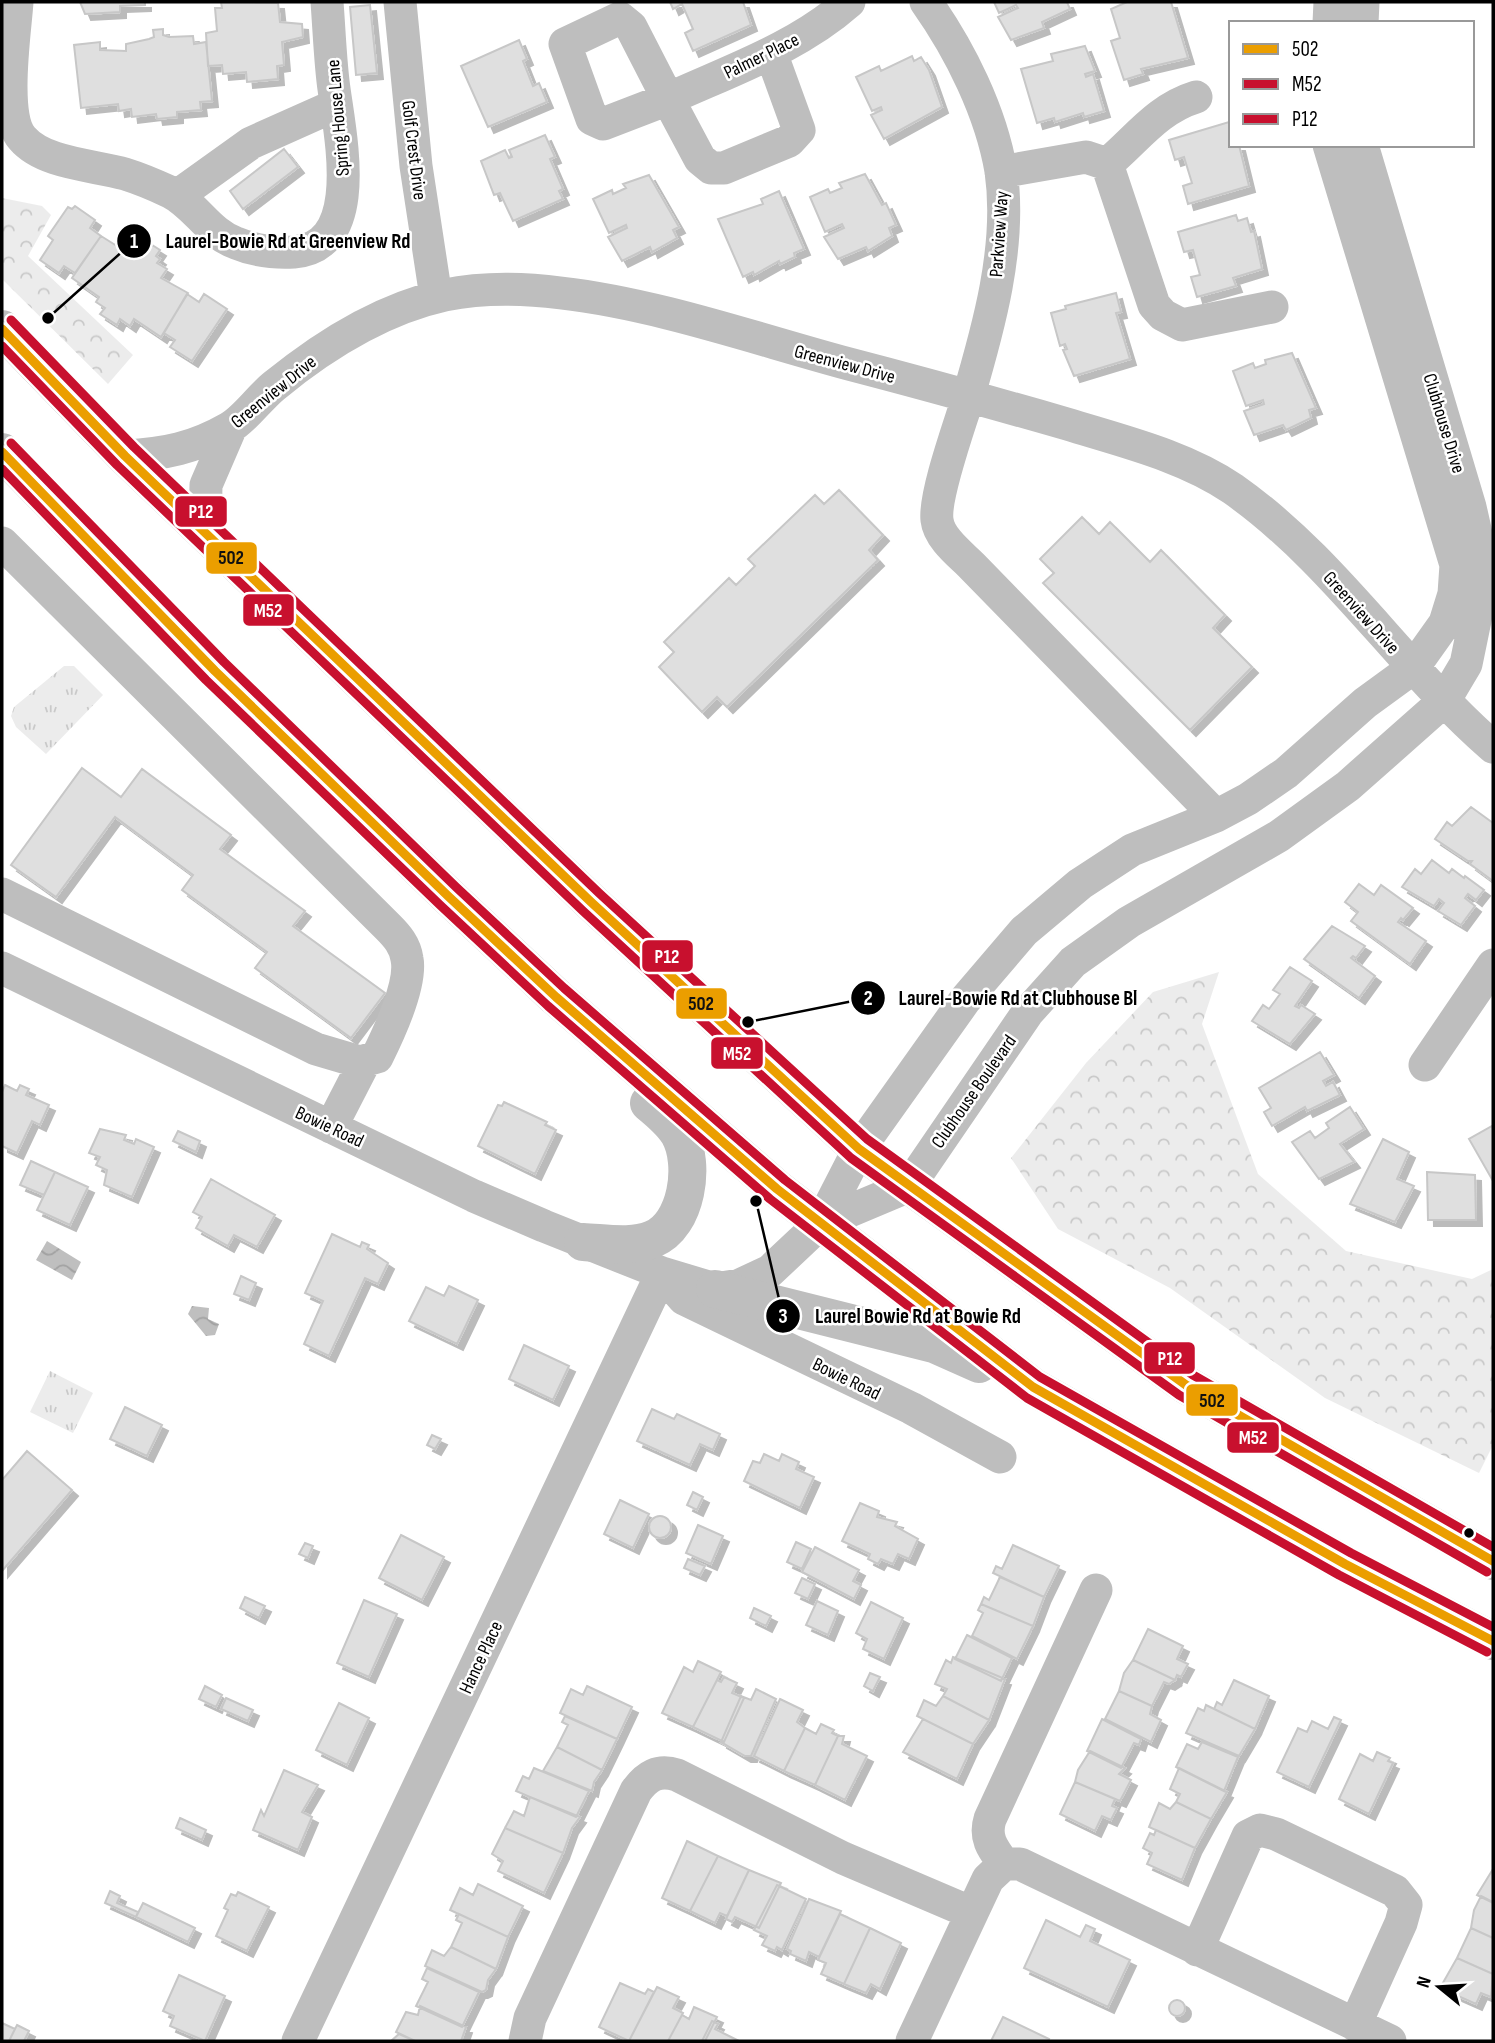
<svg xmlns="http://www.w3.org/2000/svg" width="1495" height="2043" font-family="'Sofia Sans Condensed',sans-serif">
	<defs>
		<pattern id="grass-tufts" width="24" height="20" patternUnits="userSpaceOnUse" patternTransform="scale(1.75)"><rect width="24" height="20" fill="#ececec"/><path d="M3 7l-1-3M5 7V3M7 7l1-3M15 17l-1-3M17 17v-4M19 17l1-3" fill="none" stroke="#c9c9c9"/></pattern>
		<pattern id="forest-crowns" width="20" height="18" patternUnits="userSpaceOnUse" patternTransform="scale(1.75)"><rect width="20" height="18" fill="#ececec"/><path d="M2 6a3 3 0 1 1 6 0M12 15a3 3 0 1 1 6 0" fill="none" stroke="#c9c9c9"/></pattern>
		<pattern id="water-waves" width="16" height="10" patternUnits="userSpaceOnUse" patternTransform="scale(1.75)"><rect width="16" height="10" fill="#bfbfbf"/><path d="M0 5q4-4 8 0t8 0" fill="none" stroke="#a2a2a2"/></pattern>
		<filter id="shadow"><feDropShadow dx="6" dy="6" stdDeviation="0" flood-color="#0004"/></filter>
	</defs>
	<rect width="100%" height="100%" fill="#fff"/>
	<path fill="url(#grass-tufts)" d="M64,666h10l29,29 -57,59 -30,-27 -5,-11 3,-9z
		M50,1371l43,22 -20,40 -43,-21z"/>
	<path fill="url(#forest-crowns)" d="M2,198l40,8 9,9 -23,41 105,99 -25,29 -106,-105z
		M1219,972l-17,52 56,150 88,77 126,28 21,-10v176l-14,28 -154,-75 -155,-110 -112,-59 -47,-71 75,-95 67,-71z"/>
	<path fill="url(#water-waves)" d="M47,1241l34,21 -9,18 -36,-20z
		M192,1306l17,2 -1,11 11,5 -4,11 -9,1 -18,-22z"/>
	<path fill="#dfdfdf" stroke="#c7c7c7" stroke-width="2" filter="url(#shadow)" d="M80,2h65v3l-25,1v6l-35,2z
		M221,2l57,1 2,19 22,2 1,13 -21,5 2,23 -7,1 1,13 -31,3 -1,-10 -23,2 -1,-9 -14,1 -2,-33 11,-2 -2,-23h7z
		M670,2h73l8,23 -58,26 -8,-18 8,-4 -11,-25 -9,5z
		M994,2h73l3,7 -28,13 2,6 -33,12 -13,-23 20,-9 -2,-3 -17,8z
		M1163,2h8l17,56 -47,11 2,5 -19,6 -13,-39 9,-3 -9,-29 16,-7z
		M370,5l7,68 -21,2 -6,-68z
		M163,29v6l6,2 24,-1 1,8 12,-2 6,59 -12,1 1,8 -24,2v5l-20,2 -1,-5 -24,3 -1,-8 -12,2 -1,-7 -37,4 -7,-63 26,-3v8l26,1v-7l23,-5 5,-2 -1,-7z
		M519,40l8,19 -4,2 10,25 6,-3 8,19 -59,25 -27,-61z
		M1085,46l10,25 -10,3 1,3 7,-3 11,37 -20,6 -1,-4 -28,9 -1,-4 -17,5 -16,-54 32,-8 -2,-7z
		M912,56l2,5 7,-4 8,13 13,37 -58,32 -13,-24 11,-5 -1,-3 -9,4 -16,-34 23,-11 2,5z
		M1229,122l2,23h8l10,41 -61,18 -5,-18 9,-3 -8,-26 -9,3 -6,-20z
		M545,135l10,22 -5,2 13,30 -4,2 4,8 -50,22 -13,-28 -6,2 -13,-34 24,-11 4,8 3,-1 -3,-7z
		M284,149l14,18 -55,42 -13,-18z
		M865,174l17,31 4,-2 10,22 -7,3 3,8 -24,15 -2,-4 -28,12 -14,-22 20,-9 -2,-4 -17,8 -15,-35 18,-8 2,4 12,-5 -3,-5z
		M649,175l30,52 -6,3 4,8 -25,14 -2,-5 -28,14 -14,-24 19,-9 -1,-3 -17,8 -16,-34 19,-9 1,4 13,-6 -3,-4z
		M779,191l25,58 -10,4 1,4 -15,7 -1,-3 -25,14 -1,-3 -10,5 -25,-58 45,-15 -2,-5z
		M75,206l20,14 -5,8 11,8 -26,37 -11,-7 -5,7 -19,-13 13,-20 -5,-4 20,-29 4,2z
		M1236,215l2,6 9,-3 4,14 3,-1 8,38 -29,9 3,8 -39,11 -6,-20 9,-2 -7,-25 -9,2 -6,-20z
		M101,236l27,17 3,-6 10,7 11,-9 8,5 -4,6 4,3 -3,4 10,6 -6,9 27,15 -27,44 -27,-18 -4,7 -10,-7 -3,6 -17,-11 5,-6 -9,-6 3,-5 -27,-19z
		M1116,293l5,19 -5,1 14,46 -56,17 -11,-26 4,-1 -2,-5 -5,2 -9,-33 15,-4 -1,-3z
		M187,294l12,8 5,-8 23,15 -35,52 -22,-14 5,-7 -11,-7z
		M1292,353l24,55 -7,2 2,8 -25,12 -3,-5 -29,10 -10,-24 20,-7 -1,-4 -17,6 -13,-35 20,-8 2,5 11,-4 -1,-4z
		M839,490l44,45 -14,15 9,10 -151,147 -10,-10 -15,15 -43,-45 15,-15 -10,-10 65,-64 7,7 19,-19 -7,-7 67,-64 9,9z
		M1082,517l17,17 11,-12 40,40 11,-12 64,65 -12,13 39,39 -62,63 -147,-147 11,-10 -14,-14z
		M82,768l39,29 21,-28 89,66 -11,14 85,62 -12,15 92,67 -34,45 -96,-70 12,-16 -85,-62 11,-15 -78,-58 -59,80 -45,-32z
		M1471,807l22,16v58l-23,-17 2,-3h-4l-33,-22 12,-17 5,4z
		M1432,860l17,13 3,-4 12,9 1,-2 19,14 -8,10 -8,-6 -3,4 10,8 -14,19 -23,-14 6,-8 -5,-4 -5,7 -32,-19 13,-18 6,5z
		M1359,884l15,11 7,-10 32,23 -10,12 -2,-2 -3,4 28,19 -16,23 -59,-43 7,-9 -13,-10z
		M1332,926l33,20 -9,12 -3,-2 -2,2 24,18 -16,22 -55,-39z
		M1290,967l22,14 -17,25 4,2 2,-3 14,9 -25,30 -38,-23 11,-16 6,4 11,-15 -7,-4z
		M1320,1052l14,23 -11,6 3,5 7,-4 7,13 -33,16 -2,-4 -33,19 -8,-14 7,-4 -12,-20z
		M5,1085l12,6 3,-6 9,4 -3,6 23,10 -9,20 -8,-4 -15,32 -15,-7v-54z
		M504,1102l43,20 -2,3 11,5 -21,44 -57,-28 20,-41 4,1z
		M1350,1107l14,22 -24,15 14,18 -35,17 -27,-37 18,-11 5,7 14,-10 -3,-5z
		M1492,1126l1,3v52l-24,-42z
		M100,1129l26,6 -2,5 10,4 2,-5 18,8 -22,50 -28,-12 3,-15 -11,-5 4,-8 -11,-4z
		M178,1131l22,10 -4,11 -23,-11z
		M1383,1139l26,13 -12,27 17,7 -19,36 -45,-18z
		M31,1161l24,11 -11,23 -24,-10z
		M55,1172l33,15 -18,38 -33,-15z
		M1427,1172l48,3 1,45h-48z
		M211,1179l64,36 -18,32 -23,-12 -6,11 -32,-18 6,-11 -9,-5z
		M332,1234l28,13 2,-5 7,3 -2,4 21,14 -10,21 -13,-6 -36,78 -25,-12 19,-43 -18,-8z
		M241,1276l15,7 -7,17 -15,-6z
		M449,1286l29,14 -21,44 -48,-23 17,-34 18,9z
		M524,1345l45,21 -16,34 -44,-21z
		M125,1407l37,18 -15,31 -37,-17z
		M652,1409l22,10 3,-5 43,20 -7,16 -13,-6 -10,21 -53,-24z
		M432,1435l9,4 -6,10 -8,-4z
		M27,1451l45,39 -70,81v-91z
		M764,1454l15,7 3,-7 17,8 -3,7 18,8 -14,31 -56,-27 9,-20 7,2z
		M693,1492l10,5 -6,13 -10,-5z
		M620,1500l29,14 -16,34 -29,-14z
		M860,1503l19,8 -2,6 20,5 -2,4 23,13 -9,20 -11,-5 -5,10 -12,-5 -3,5 -10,-5 2,-5 -28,-13z
		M649 1527a11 11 0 1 1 22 0a11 11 0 1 1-22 0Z
		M698,1525l25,11 -12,28 -25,-11z
		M401,1535l43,22 -22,43 -43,-22z
		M796,1542l15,7 -9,20 -15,-7z
		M305,1543l8,3 -5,12 -9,-4z
		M1013,1545l46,21 -15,31 -51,-24 3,-7 6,3z
		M815,1547l44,23 -6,11 8,4 -7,14 -52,-27z
		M688,1559l17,7 -5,9 -16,-7z
		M1000,1577l44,20 -11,29 -52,-22 3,-7 5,3z
		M802,1578l13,6 -7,15 -13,-6z
		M245,1597l20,9 -6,12 -19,-10z
		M364,1600l33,14 -28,63 -32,-14z
		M817,1601l21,10 -10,24 -22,-10z
		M871,1602l32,16 -19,41 -21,-10 4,-10 -11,-6z
		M981,1604l52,22 -16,33 -45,-23 11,-23 -5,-3z
		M754,1608l17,8 -5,10 -16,-8z
		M1148,1629l35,17 -6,13 11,5 -7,13 -4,-2 -2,5 -42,-20z
		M967,1635l45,23 -11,23 -46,-22z
		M953,1657l52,22 -16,41 -46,-24 4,-7 -12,-5 11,-24 5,3z
		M1133,1660l42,20 -6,4 -5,-2 -12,24 -33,-15 5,-18z
		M698,1661l23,11 -28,55 -31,-14 22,-46 9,5z
		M870,1673l10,4 -7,14 -9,-5z
		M724,1677l13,6 -5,10 12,5 -20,44 -31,-15 24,-47 4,2z
		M1234,1680l35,16 -14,33 -41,-20 3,-7 5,3z
		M205,1686l17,9 -6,12 -17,-8z
		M587,1686l45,21 -15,32 -57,-26 11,-24 12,6z
		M756,1689l20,10 -25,57h-6l-24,-14 20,-46 10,4z
		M1119,1691l33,15 -2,8 11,6 -10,22 -46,-23z
		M943,1696l46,24 -16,24 -56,-28 7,-16 12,6z
		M226,1698l27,12 -5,11 -27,-12z
		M780,1699l23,11 -6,12 8,6 -21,43 -30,-15z
		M339,1703l30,15 -22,47 -31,-15z
		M1206,1705l49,24 -16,27 -53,-23 12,-25 6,3z
		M565,1716l52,23 -15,31 -45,-23 11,-22 -6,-3z
		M1334,1717l7,3 -32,67 -32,-15 21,-44 9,4 5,-11 16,8z
		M923,1719l50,25 -16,35 -54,-27z
		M1102,1719l39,20 -2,6 -5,-2 -13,25 -34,-17z
		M821,1724l13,6 -2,3 6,3 -23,49 -31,-14 21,-43 11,6z
		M838,1736h6l-2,8 25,12 -22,44 -30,-15z
		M1202,1742l36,15 -14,34 -48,-24 11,-23 11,5z
		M557,1747l45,23 -8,12 -2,9 -49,-20z
		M1090,1751l35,17 -6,6 12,6 -11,21 -45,-19 3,-12z
		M1377,1752l13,6 -2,3 5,2 -24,51 -30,-15 21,-45 13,7z
		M534,1768l55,23 -13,26 -60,-26 7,-15 6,3z
		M1179,1768l48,24 -16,27 -35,-17 4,-8 -10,-5z
		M284,1770l34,15 -16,27 10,5 -14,33 -45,-20 8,-20 3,6z
		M1075,1782l40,17 -3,7 5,2 -6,12 -9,-4 -7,15 -35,-17z
		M530,1797l50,20 -8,11 -9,25 -58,-25 9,-17 10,5z
		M1176,1802l35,17 -16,29 -46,-21 10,-24 11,6z
		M180,1818l26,12 -4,10 -26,-12z
		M505,1828l58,25 -19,40 -46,-22 5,-10 -11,-7z
		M1156,1830l39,18 -13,32 -35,-16 5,-11 -9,-5 7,-15 4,2z
		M687,1841l31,15 -28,55 -28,-13z
		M718,1856l31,14 -22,46 -7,-3 -5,10 -25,-12z
		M1493,1869v34l-16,-8z
		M749,1870l32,13 -22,45 -24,-11 -3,5 -6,-3z
		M478,1884l45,22 -15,31 -58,-27 10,-22 13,7z
		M777,1885l29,14 -24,51 -5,-3 -2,4 -13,-6 5,-9 -13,-6z
		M110,1891l10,5 -3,7 21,9 -2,5 -31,-14z
		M238,1892l31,15 -22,44 -31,-15 12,-26 -4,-2 7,-14 5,2z
		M1481,1896l12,6v36l-22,-10 3,-18z
		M809,1899l32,12 -22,46 -10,-5 -3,9 -16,-7 1,-3 -4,-2z
		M143,1903l52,25 -7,14 -52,-25z
		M459,1914l49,23 -12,32 -45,-22 11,-24 -6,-3z
		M840,1914l30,14 -26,56 -23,-10 5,-11 -8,-3z
		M1046,1920l34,17 6,-12 9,4 -5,12 40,19 -22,47 -84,-39z
		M870,1928l31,15 -21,46 -9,-5 -5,9 -22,-9z
		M1471,1928l22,10v36l-36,-16z
		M451,1947l45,22 -8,11 -2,10 -4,2 -57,-26 7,-16 12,6z
		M1457,1958l36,16 -2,23 -10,-4 -5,11 -36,-16z
		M427,1968l52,24 -17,35 -46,-21 12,-24 -6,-3z
		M179,1975l46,21 -20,45 -35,-15 4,-10 -11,-5z
		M620,1983l25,11 3,-5 6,3 -25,49 -30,-14z
		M657,1987l22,10 -6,11 10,5 -1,2 -14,26h-39z
		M1169 2008a8 8 0 1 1 16 0a8 8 0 1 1-16 0Z
		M420,2006l46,21 -5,14h-46l-19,-9 10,-20 12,3z
		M694,2007l23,10 -12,24h-37l14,-26 7,4z
		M1003,2017l46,22 -1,2h-57z
		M712,2021l6,3 -3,5 24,12h-37z
		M2,2023l13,6 -6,12h-7z
		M17,2025l12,6 -5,10h-15z
		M399,2034l16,7h-24z"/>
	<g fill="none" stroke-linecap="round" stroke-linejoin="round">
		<path stroke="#bebebe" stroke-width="33" d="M17,2c-2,30 -15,113 5,136 22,26 72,27 103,36 16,5 30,11 45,18 26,13 38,41 66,51 19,8 38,10 58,9 74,-6 44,-125 39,-171 -3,-26 -4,-53 -6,-79
			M400,2l16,164 20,131
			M926,2c34,48 65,110 75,169 11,75 -13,159 -34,230 -8,26 -33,95 -30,119 2,18 23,34 35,46l244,250
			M620,18l11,9 37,72 -65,25 -11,-5 -27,-75z
			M1329,23l1,-21
			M1362,23l1,-21
			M771,53l28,77 -10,11 -65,27h-13l-11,-9 -32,-60c61,-28 129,-51 181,-97
			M1196,97c-39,12 -59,42 -89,67l47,141 9,10 19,10 90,-18
			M1001,172l85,-15 21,7
			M177,196l74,-53 85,-38
			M125,456c40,-2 69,-8 104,-28 16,-9 30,-30 45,-42 50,-41 107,-77 171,-91 39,-8 77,-7 116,-2 96,11 195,46 288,71 73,19 145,39 218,60 55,17 118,32 166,65 101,71 168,178 260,258
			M205,532l1,-47 25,-58
			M2,543l386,384c9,9 17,18 19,32 5,25 -18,74 -30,98l-17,5 -44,-13 -314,-155
			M2,968l472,228 70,30 118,47 53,16 25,-4 30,-14 51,-48 38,-74 106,-149 59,-69 56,-47 52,-34 84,-34 32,-17 38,-26 79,-70 48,-35 32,-45 9,-29 2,-29 -127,-420
			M1425,1065l68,-100
			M331,1127l34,-66
			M821,1223l88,-37 119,-174 45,-50 56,-40 150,-86 69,-50 96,-85 22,-37 14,-68 -1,-49 -9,-40 -108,-362
			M670,1283l14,16 227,109 89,49
			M1004,1864c-11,-15 -20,-26 -14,-45l106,-229
			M972,1913l16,-34 16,-15h16l370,177
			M1197,1950l51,-114 12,-6 16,4 119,57 11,14 -5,18 -46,102
			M298,2041l364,-768
			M525,2041l5,-23 106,-227c11,-15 22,-22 41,-16l166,83 129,55 -60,128"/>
		<path stroke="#bebebe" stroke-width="38" d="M2,329l123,127 466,446 268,247 327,236 307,176
			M2,452l213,219 233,225 108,101 221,192 256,198 312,177 148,77
			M583,1242c23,1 49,6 70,-3 34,-14 43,-75 26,-105 -7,-12 -19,-22 -30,-31
			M715,1289l219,55 45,20"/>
		<g stroke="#fff" stroke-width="14">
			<path id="bus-1" d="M2,329l123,127 466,446 268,247 327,236 307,176
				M2,452l213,219 233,225 108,101 221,192 256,198 312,177 148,77"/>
		</g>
		<g stroke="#fff" stroke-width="14">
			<path id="bus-2" d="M2,346l115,119 466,446 268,247 328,237 308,177
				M2,469l204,211 234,225 108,101 222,193 257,199 312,177 148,77"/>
		</g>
		<g stroke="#fff" stroke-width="14">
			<path id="bus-3" d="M11,320l123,127 465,446 268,246 326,236 300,172
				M11,443l213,219 232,225 108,101 221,192 255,197 311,176 142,74"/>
		</g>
		<use href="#bus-1" stroke="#eb9e00" stroke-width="9"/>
		<use href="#bus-2" stroke="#c8102e" stroke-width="9"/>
		<use href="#bus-3" stroke="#c8102e" stroke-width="9"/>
	</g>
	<circle fill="#000" stroke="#fff" stroke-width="2.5" cx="1469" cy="1533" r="6"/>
	<g text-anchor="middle" stroke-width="5" stroke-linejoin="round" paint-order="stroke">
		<g font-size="19" fill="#000" stroke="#fff">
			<text transform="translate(761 55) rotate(-26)" y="7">Palmer Place</text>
			<text transform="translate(337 118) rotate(-95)" y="7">Spring House Lane</text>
			<text transform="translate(415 150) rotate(83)" y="7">Golf Crest Drive</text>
			<text transform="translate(998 234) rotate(-86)" y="7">Parkview Way</text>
			<text transform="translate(845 363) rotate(15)" y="7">Greenview Drive</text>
			<text transform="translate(273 391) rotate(-39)" y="7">Greenview Drive</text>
			<text transform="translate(1445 423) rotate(73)" y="7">Clubhouse Drive</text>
			<text transform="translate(1362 612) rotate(48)" y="7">Greenview Drive</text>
			<text transform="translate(973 1091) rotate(-55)" y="7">Clubhouse Boulevard</text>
			<text transform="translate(330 1126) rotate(25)" y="7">Bowie Road</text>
			<text transform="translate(847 1378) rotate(26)" y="7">Bowie Road</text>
			<text transform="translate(480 1657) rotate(-65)" y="7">Hance Place</text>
		</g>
	</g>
	<path fill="none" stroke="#000" stroke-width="2.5" d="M48 318L134 241M748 1022L868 998M756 1201L783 1316"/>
	<g fill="#000" stroke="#fff" stroke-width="2.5">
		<circle cx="48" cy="318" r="7"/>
		<circle cx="748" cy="1022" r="7"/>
		<circle cx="756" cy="1201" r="7"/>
		<circle cx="134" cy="241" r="18"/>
		<circle cx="868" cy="998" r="18"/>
		<circle cx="783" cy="1316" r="18"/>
	</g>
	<g font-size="21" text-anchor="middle" font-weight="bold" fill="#fff">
		<text x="134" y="248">1</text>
		<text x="868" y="1005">2</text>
		<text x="783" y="1323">3</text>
	</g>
	<g font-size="21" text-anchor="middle" font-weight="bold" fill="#000" stroke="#fff" stroke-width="5" stroke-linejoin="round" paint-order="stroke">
		<text x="288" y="248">Laurel-Bowie Rd at Greenview Rd</text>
		<text x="1018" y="1005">Laurel-Bowie Rd at Clubhouse Bl</text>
		<text x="918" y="1323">Laurel Bowie Rd at Bowie Rd</text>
	</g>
	<g stroke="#fff" stroke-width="2.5">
		<rect x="174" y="495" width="54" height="33" rx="7" fill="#c8102e"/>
		<rect x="205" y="541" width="53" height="34" rx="7" fill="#eb9e00"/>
		<rect x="242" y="593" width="53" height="34" rx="7" fill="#c8102e"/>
		<rect x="641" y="939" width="53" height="34" rx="7" fill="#c8102e"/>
		<rect x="675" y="987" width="53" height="33" rx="7" fill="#eb9e00"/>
		<rect x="710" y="1036" width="54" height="34" rx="7" fill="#c8102e"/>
		<rect x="1143" y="1341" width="53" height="34" rx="7" fill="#c8102e"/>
		<rect x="1185" y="1383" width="54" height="34" rx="7" fill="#eb9e00"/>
		<rect x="1226" y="1421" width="54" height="33" rx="7" fill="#c8102e"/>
	</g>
	<g font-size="19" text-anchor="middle" font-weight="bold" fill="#fff">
		<text x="201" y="518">P12</text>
		<text x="268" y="617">M52</text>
		<text x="667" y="963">P12</text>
		<text x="737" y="1060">M52</text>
		<text x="1170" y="1365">P12</text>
		<text x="1253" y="1444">M52</text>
	</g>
	<g font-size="19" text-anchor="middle" font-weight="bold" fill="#111">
		<text x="231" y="564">502</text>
		<text x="701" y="1010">502</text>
		<text x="1212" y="1407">502</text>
	</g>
	<rect width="1495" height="2043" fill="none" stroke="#000000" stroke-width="7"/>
	<rect x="1229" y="21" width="245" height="126" fill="#ffffff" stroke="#999999" stroke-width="2"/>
	<rect x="1243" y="44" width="35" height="10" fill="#eb9e00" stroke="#999999" stroke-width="2"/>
	<text x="1292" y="56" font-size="21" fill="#000000">502</text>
	<rect x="1243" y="79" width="35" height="10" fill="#c8102e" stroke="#999999" stroke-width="2"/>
	<text x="1292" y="91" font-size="21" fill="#000000">M52</text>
	<rect x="1243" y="114" width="35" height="10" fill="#c8102e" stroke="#999999" stroke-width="2"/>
	<text x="1292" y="126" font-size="21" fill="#000000">P12</text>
	<g transform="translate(1439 1987) rotate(288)" stroke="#ffffff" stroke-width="5" paint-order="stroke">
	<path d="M0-5L12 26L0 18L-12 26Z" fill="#000000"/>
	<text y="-10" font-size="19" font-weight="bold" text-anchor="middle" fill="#000000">N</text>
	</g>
</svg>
